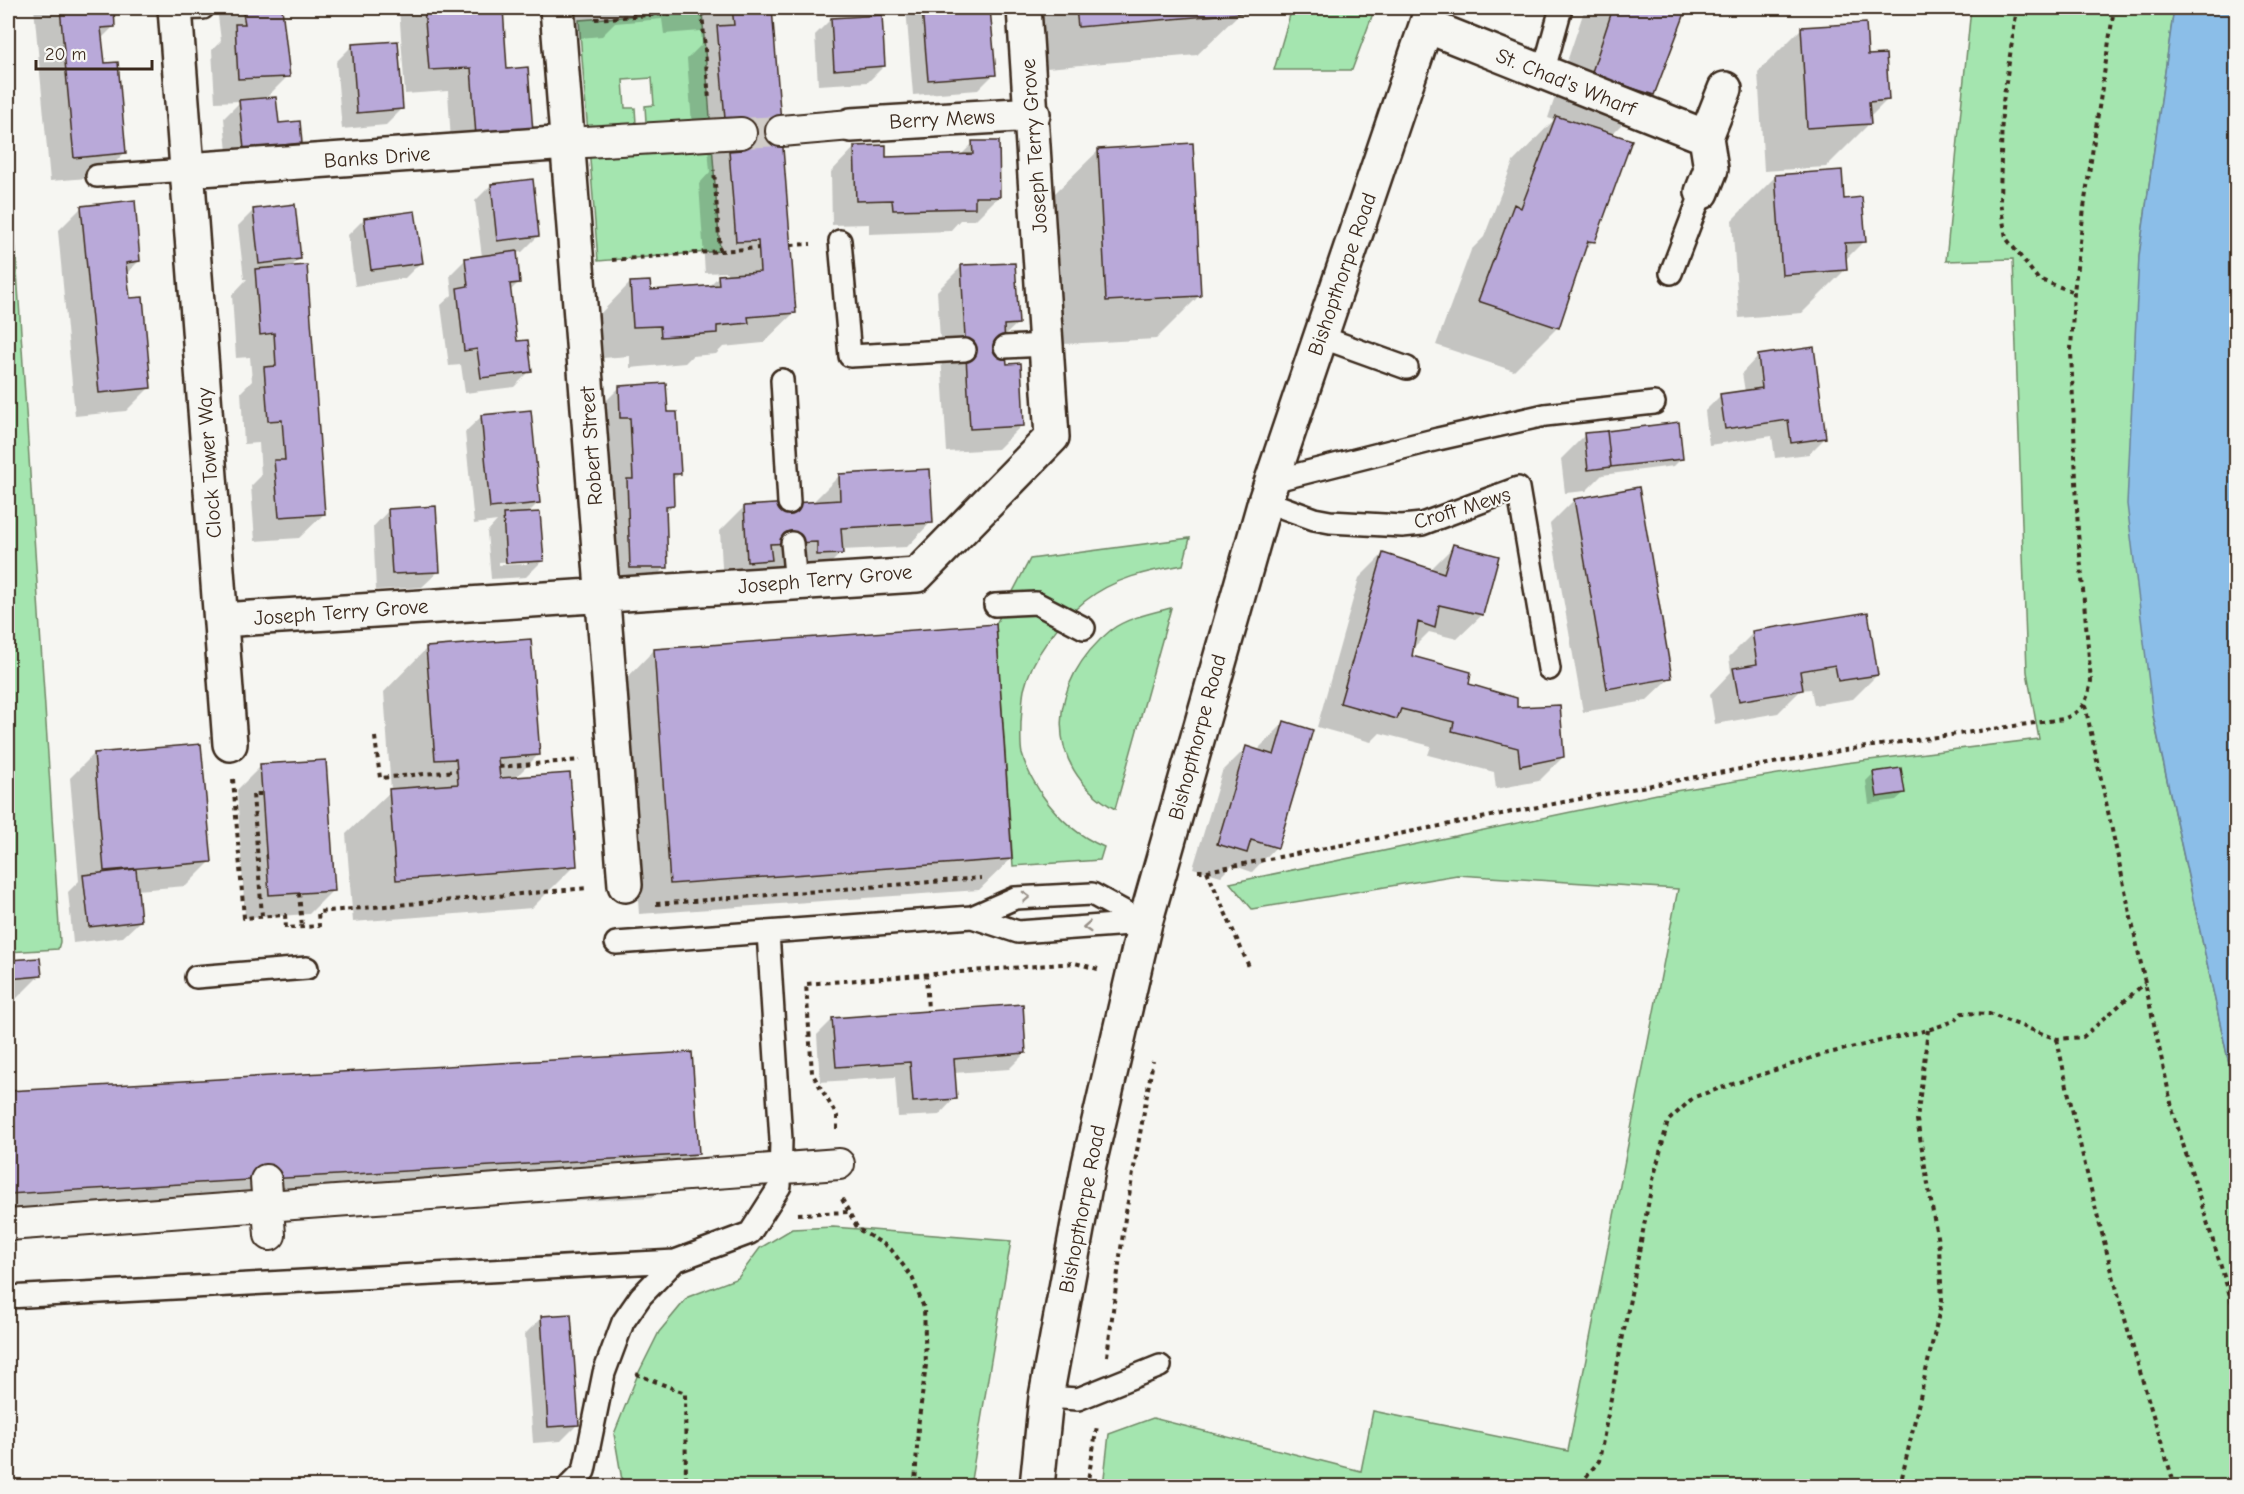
<svg xmlns="http://www.w3.org/2000/svg" width="2244" height="1494" font-family="'Comic Neue',sans-serif">
	<rect width="100%" height="100%" fill="#f6f6f2"/>
	<filter id="ink" filterUnits="userSpaceOnUse"><feTurbulence type="fractalNoise" baseFrequency=".0167" numOctaves="2"/><feDisplacementMap in="SourceGraphic" scale="12" xChannelSelector="R" yChannelSelector="G"/><feConvolveMatrix kernelMatrix="1 2 1 2 8 2 1 2 1" color-interpolation-filters="sRGB"/></filter>
	<g filter="url(#ink)">
		<path fill="#a4e5af" stroke="#708866" stroke-width="1.5" fill-rule="evenodd" d="M1292,8h83l-23,62h-78z
			M1971,8h203l-35,248 14,460 83,380v390h-1133l6,-52 44,-16 208,53 12,-60 195,40 110,-562 -221,-14 -205,34 -22,-26 427,-89 188,-31 194,-24 -12,-67 -14,-413 -67,2z
			M702,11l18,240 -122,10 -19,-241zM652,78l2,27 -9,1 2,32 -10,1 -2,-31h-10l-2,-28z
			M8,130l52,812 -2,7 -50,3z
			M1190,538l-7,27c-35,6 -69,13 -98,36 -26,21 -53,55 -61,89 -2,11 -2,22 -3,32 0,10 -1,22 1,32 4,15 12,28 20,41 16,23 36,41 62,52l-4,13 -87,6 -17,-242 34,-65z
			M1171,608l-56,201c-75,-43 -67,-128 -4,-179 16,-12 40,-17 60,-22z
			M833,1227l178,14 -41,245h-347l-9,-52 24,-60 21,-42 29,-35 50,-19 22,-30 32,-19z"/>
		<path fill="#8bbee8" stroke="#6b8397" stroke-width="1.5" d="M2174,8h62v1088l-83,-381 -26,-211 12,-248z"/>
		<path fill="#0003" fill-rule="evenodd" d="M34,8h78l2,18 -13,13 3,26 21,87 -24,25 -51,4z
			M217,8h63l8,68 -24,24 13,25 24,18 -16,16 -57,6 -4,-47 17,-17 -26,1 -3,-52 9,-9z
			M399,8h103l4,63 26,60 -80,29 -4,-69 -43,3z
			M567,8h203l25,304 -32,31 -40,4 -7,7 -24,2 -7,7 -55,5v-12l-27,2 -4,-43 31,-32 19,8 59,-4 11,-11h8v-4l-22,1 -6,-89 11,-12 -2,-24 -14,2 -7,-91 15,-15 -1,-13 -37,3 -2,-15 -47,4 -13,13 -33,3z
			M906,8h83l5,66 -16,16 -65,5z
			M1030,8h210l1,4 -44,43 -162,14z
			M1585,8h100l-33,86 -41,41 -18,106 -9,9 -26,77 -44,44 -78,-26 35,-95 13,-13 29,-75 41,-42 -6,-2z
			M831,19l53,47 -16,16 -50,3 -3,-50z
			M1802,28l64,28 21,44 -18,18v6l-43,43 -62,4 -6,-99z
			M353,45l49,64 -16,16 -44,4 -6,-67z
			M973,143l26,53 -24,24h-15l-10,11 -81,3v-10l-37,1 -1,-53 24,-25 30,11 75,-2z
			M1099,150l101,145 -44,44 -92,5 -9,-151z
			M1776,176l66,24 22,41 -20,20 1,9 -43,43 -63,5 -7,-98z
			M491,185l47,51 -16,16 -7,1 3,30 -9,9 6,51 15,28 -16,16 -49,6 -4,-28 -12,1 -8,-61 11,-10 -2,-20 16,-16 16,-2 -7,-56z
			M82,207l57,54 -13,13 2,26 22,87 -24,24 -51,5 -17,-185z
			M254,210l46,48 -10,10 34,246 -25,24 -44,3 -4,-55 10,-10 -2,-33 -15,1 -3,-52 11,-11 -2,-24 -14,1 -4,-63 15,-16h-3l-6,-53z
			M364,219l57,43 -16,16 -50,8 -7,-51z
			M961,267l56,57 -14,13 2,29 17,59 -24,24 -51,3 -10,-161z
			M1758,356l67,82 -16,16 -34,4 -3,-22 -63,9 -4,-34 16,-16 24,-3 -3,-19z
			M620,387l46,27 13,60 -7,7 1,24 -8,8 1,54 -24,24h-35l-11,-180z
			M482,416l56,87 -11,11 16,46 -17,17 -35,2 -4,-47 10,-11 -23,3 -9,-92zM527,561v3l-28,1v-3z
			M1585,435l97,23 -8,8 -72,9 -16,16 -21,2 -4,-34z
			M839,476l92,46 -24,25 -66,3v3l-24,24 -24,-12 -31,2 -16,16 -23,2 -3,-54 24,-24 71,-4v-3z
			M1574,500l97,177 -25,24 -63,11 -33,-188z
			M389,510l50,61 -17,16 -46,3 -3,-63z
			M1454,546l28,69 -25,24 -28,-7 -17,17 -2,8 105,51 48,49 -24,24 -43,8 -2,-17 -66,-17 3,-9 -51,-13 -9,9 -54,-15 42,-149 24,-24 47,16z
			M1753,633l124,42 -24,24 -39,6 -3,-16 -10,1 -23,23 -63,11 -5,-30 21,-22 -2,-15z
			M427,648l111,107 -24,24 61,86 -43,43 -179,14 -7,-88 45,-43 -7,-99z
			M654,650l357,209 -32,31 -340,24 -16,-232z
			M1284,723l-8,124 -24,25 -20,-7 -11,11 -28,-8 29,-96 24,-24 13,4 1,-5z
			M94,754l116,108 -24,24 -49,4 3,31 -17,16 -50,6 -5,-51 11,-11 -9,-103z
			M261,766l72,124 -24,24 -64,4 -8,-128z
			M1874,773l30,20 -8,7 -27,4 -3,-23z
			M39,960l1,15 -24,24 -8,1v-38z
			M833,1019l192,34 -16,16 -55,4 1,25 -16,17 -41,2 -3,-40 -75,5 -3,-47z
			M691,1053l6,101 -43,43 -646,37v-141z
			M541,1318l36,107 -16,16 -28,2 -8,-109z"/>
		<path fill="#b9a9d9" stroke="#3b2a1e" stroke-width="1.5" d="M60,8h54l1,19 -14,1 4,35 13,-1 8,91 -52,5z
			M242,8h40l8,69 -52,2 -3,-55h10z
			M424,8h79l4,61 21,-2 5,65 -57,4 -5,-68 -42,2z
			M732,8h40l24,305 -48,4 1,6 -32,3v7l-56,4 -1,-11 -27,1 -3,-45 20,-1 1,9 68,-5 -1,-10 42,-3 -2,-31 -22,1 -7,-91 12,-1v-17l-2,-15 -14,1 -8,-93 17,-1z
			M922,8h68l6,67 -68,5z
			M1076,8h166v5l-164,14z
			M1613,8h74l-33,87 -63,-20z
			M882,15l3,51 -51,4 -3,-52z
			M1866,23l2,32 18,-1 3,46 -20,2 2,22 -64,4 -6,-101z
			M398,41l5,68 -46,4 -5,-69z
			M276,97l3,26 21,-2 2,22 -58,6 -5,-49z
			M1556,116l76,24 -37,102 -7,-1 -29,87 -81,-27 36,-97 7,4z
			M972,141h27l1,56h-25v11l-82,2 -1,-10 -36,1 -2,-55 32,-1v12l87,-3z
			M1193,143l8,153 -95,5 -8,-152z
			M1842,170l2,29 18,-2 4,45 -21,1 2,27 -65,5 -7,-100z
			M533,179l6,57 -42,5 -6,-57z
			M135,200l5,61 -14,2 4,35 13,-1 8,91 -52,5 -18,-187z
			M295,204l6,55 -42,5 -6,-55z
			M415,211l8,52 -52,7 -7,-52z
			M517,251l3,32 -10,1 7,57 11,-1 4,32 -51,6 -4,-29 -13,2 -7,-63 11,-2 -3,-28z
			M1015,263l4,61 -15,1 1,22 2,17 14,-1 3,63 -54,3 -9,-164z
			M307,265l18,249 -46,3 -5,-57h11l-3,-40 -14,1 -4,-54 12,-1 -2,-33 -14,2 -5,-66z
			M1814,347l12,91 -35,5 -3,-23 -63,9 -5,-35 42,-6 -4,-33z
			M666,383l2,29h9l4,62h-8l1,31 -8,1 2,62h-38l-3,-89h6l-3,-61h-10l-1,-32z
			M531,410l9,93 -50,5 -9,-93z
			M1679,422l4,37 -72,8 -4,-36z
			M1607,431l4,36 -23,3 -4,-37z
			M930,469l3,54 -92,5 2,26 -26,1v-13l-47,2 2,16 -25,2 -3,-56 96,-6 -1,-26z
			M1639,487l33,191 -65,11 -33,-190z
			M436,506l4,66 -48,2 -4,-65z
			M540,512l4,49 -38,2 -3,-49z
			M1453,544l46,12 -16,59 -44,-10 -4,23 -17,-6 -6,34 59,16 -2,12 48,14v9l43,-2 4,52 -44,9 -2,-18 -66,-17 2,-9 -53,-13 -4,10 -57,-16 43,-150 61,20z
			M1868,612l10,63 -40,6 -3,-16 -35,6 3,19 -64,11 -6,-33 24,-4 -5,-33z
			M996,624l16,235 -342,25 -16,-235z
			M531,639l9,116 -42,3 2,20 70,-5 7,93 -181,14 -7,-91 69,-5 -2,-25 -21,1 -9,-113z
			M1284,721l29,9 -35,118 -27,-8 -4,13 -30,-9 29,-98 28,9z
			M201,744l11,118 -108,9 -10,-118z
			M326,760l9,131 -66,4 -9,-131z
			M1901,768l4,25 -28,4 -4,-25z
			M136,869l5,52 -52,6 -6,-52z
			M40,958l2,18 -34,3v-19z
			M1023,1004l3,49 -72,6 3,40 -44,3 -3,-40 -74,5 -4,-49z
			M692,1052l7,102 -691,40v-103z
			M571,1314l8,111 -31,2 -7,-111z"/>
		<g fill="none" stroke-linecap="round" stroke-linejoin="round">
			<path stroke="#d1cdc8" stroke-width="30" stroke-dasharray="30 15" stroke-linecap="butt" d="M741,133l40,-2"/>
			<g stroke="#3b2a1e" stroke-width="26">
				<path id="service" d="M175,9l28,-1
					M1543,73l18,-65
					M97,176l90,-6
					M840,241l10,115 115,-6
					M1671,273l31,-81
					M1321,337l86,31
					M1005,347l41,-2
					M782,380l7,123
					M1272,481l166,-42 107,-24 109,-12
					M1265,501l49,18 16,3 72,4 20,-2 96,-36 31,181
					M792,543l4,41
					M995,605l41,-2 48,25
					M972,917l46,15 126,-9
					M616,943l356,-26 43,-19 77,-4 53,29
					M196,977l111,-9
					M8,1297l667,-36
					M1046,1397l32,2 82,-33
					M569,1486l15,-15 20,-98 19,-51 18,-26 34,-35 75,-28 30,-47 1,-46 -13,-208"/>
			</g>
			<g stroke="#3b2a1e" stroke-width="34">
				<path id="pedestrian" d="M781,131l70,-6
					M568,143l173,-10
					M266,1180l4,55
					M8,1225l831,-61"/>
			</g>
			<g stroke="#3b2a1e" stroke-width="38">
				<path id="minor" d="M175,8l55,736
					M557,8l68,877
					M1427,26l279,111 19,-48
					M851,125l182,-11
					M187,170l381,-27
					M1702,192l9,-23 -5,-32
					M221,620l696,-45 135,-138 -28,-429"/>
			</g>
			<g stroke="#3b2a1e" stroke-width="38">
				<path id="tertiary" d="M1037,1486l9,-89 43,-233 56,-241 120,-422 167,-493"/>
			</g>
			<path stroke="#3b2a1e" stroke-width="4" stroke-dasharray="4.5 4.5" stroke-linecap="butt" d="M2017,8l-15,101 -2,93 6,36 32,41 36,13
				M702,11l30,-3
				M595,19l107,-8 7,89
				M791,245l20,-1
				M720,251l39,-3
				M612,260l108,-9 -6,-81
				M2085,705l88,407 63,203
				M375,737l5,41 77,-7
				M499,767l81,-7
				M233,779l11,139 41,-3 1,13 33,-2 -1,-14 270,-24
				M1198,871h9l445,-86 193,-35 218,-31c20,-8 24,-17 28,-38l-13,-148 -7,-183 3,-58 11,-92 29,-192
				M1207,871l43,98
				M299,893l3,34
				M656,904l325,-26
				M262,916l-9,-122h9
				M926,974l2,37
				M2057,1039c31,151 71,300 118,447
				M837,1129v-13l-25,-43 -6,-89 269,-21 23,6
				M842,1199l16,30 32,19 22,29 12,31 2,57 -8,62 -3,59
				M798,1214l51,-2
				M1107,1356l18,-138 28,-157
				M636,1374l49,19 1,93
				M1087,1486l10,-60
				M1249,1486h86
				M1572,1486l7,-1 20,-24 53,-277 16,-63 26,-24 126,-42 108,-25 26,-9 8,-8 27,1 68,25 26,-2 62,-54
				M1900,1486l42,-186 -3,-52 -22,-128 11,-90"/>
			<use href="#service" stroke="#f6f6f2" stroke-width="21"/>
			<use href="#pedestrian" stroke="#f6f6f2" stroke-width="30"/>
			<use href="#minor" stroke="#f6f6f2" stroke-width="33"/>
			<use href="#tertiary" stroke="#f6f6f2" stroke-width="33"/>
		</g>
		<defs><path id="oneway-chevron" d="M-2-3.5L2.5 0L-2 3.5" fill="none" stroke-width="1.6" stroke-linecap="round" stroke-linejoin="round" transform="scale(1.5)"/></defs>
		<g stroke="#989088">
			<use href="#oneway-chevron" transform="translate(1026 897) rotate(-2)"/>
			<use href="#oneway-chevron" transform="translate(1087 927) rotate(176)"/>
		</g>
	</g>
	<g text-anchor="middle" stroke-width="4.5" stroke-linejoin="round" paint-order="stroke">
		<g font-size="21" fill="#3b2a1e" stroke="#f6f6f2">
			<text transform="translate(1566 82) rotate(22)" y="7">St. Chad's Wharf</text>
			<text transform="translate(942 119) rotate(-3)" y="7">Berry Mews</text>
			<text transform="translate(1034 146) rotate(-94)" y="7">Joseph Terry Grove</text>
			<text transform="translate(377 157) rotate(-4)" y="7">Banks Drive</text>
			<text transform="translate(1342 274) rotate(-71)" y="7">Bishopthorpe Road</text>
			<text transform="translate(591 446) rotate(-94)" y="7">Robert Street</text>
			<text transform="translate(209 463) rotate(-94)" y="7">Clock Tower Way</text>
			<text transform="translate(1462 508) rotate(-17)" y="7">Croft Mews</text>
			<text transform="translate(825 579) rotate(-5)" y="7">Joseph Terry Grove</text>
			<text transform="translate(341 612) rotate(-4)" y="7">Joseph Terry Grove</text>
			<text transform="translate(1197 737) rotate(-75)" y="7">Bishopthorpe Road</text>
			<text transform="translate(1082 1209) rotate(-79)" y="7">Bishopthorpe Road</text>
		</g>
	</g>
	<rect width="2244" height="1494" fill="none" stroke="#f6f6f2" stroke-width="30"/>
	<rect x="15" y="15" width="2214" height="1464" fill="none" stroke="#3b2a1e" stroke-width="2" filter="url(#ink)"/>
	<path d="M36 60v9h116v-9" fill="none" stroke="#3b2a1e" stroke-width="3"/>
	<text x="45" y="60" font-size="18" fill="#3b2a1e" stroke="#f6f6f2" stroke-width="4.5" paint-order="stroke">20 m</text>
</svg>
